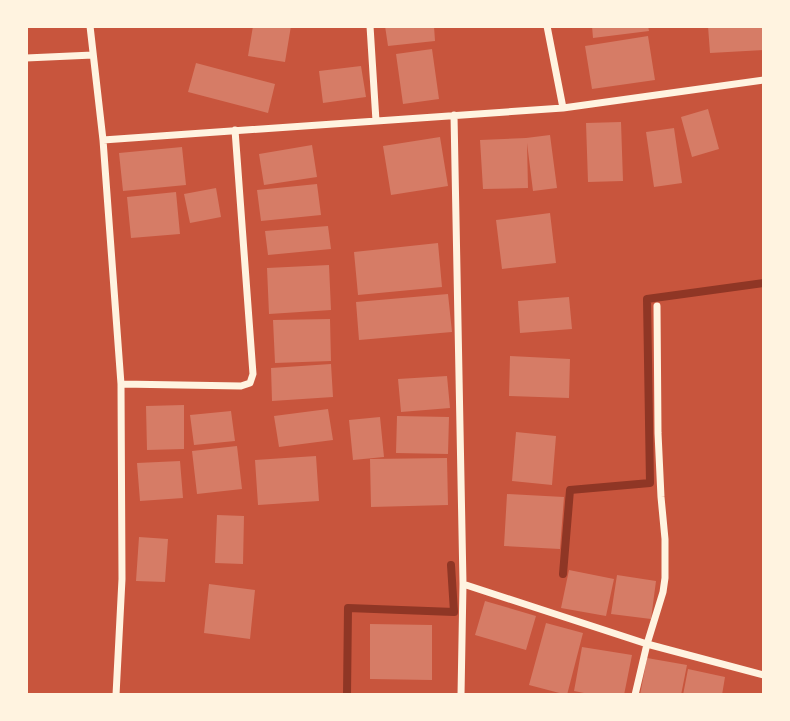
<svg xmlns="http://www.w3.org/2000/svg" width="790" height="721" font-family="'PT Serif',serif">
	<rect width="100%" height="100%" fill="#c8553d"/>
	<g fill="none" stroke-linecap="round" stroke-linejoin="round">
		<path stroke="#8f3625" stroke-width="8" d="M563,574l7,-84 80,-7 -3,-184 117,-16
			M347,695l1,-87 106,4 -3,-47"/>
	</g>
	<path fill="#d67c66" d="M253,26h38l-6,36 -37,-6z
		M385,26h49l1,15 -47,5z
		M592,26h56l1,5 -56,7z
		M708,26h56v24l-54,3z
		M648,36l7,44 -63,9 -7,-43z
		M432,49l7,50 -36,5 -7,-50z
		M196,63l79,21 -7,29 -80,-21z
		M361,66l5,31 -43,6 -4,-32z
		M708,109l11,40 -27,8 -11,-40z
		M621,122l2,59 -35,1 -2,-59z
		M674,128l8,55 -28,4 -8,-55z
		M550,135l7,53 -24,3 -6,-48 1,45 -45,1 -3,-49 46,-2z
		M440,137l8,49 -57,9 -8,-49z
		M312,145l5,32 -53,8 -5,-31z
		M182,147l4,38 -63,6 -4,-38z
		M317,184l4,31 -60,6 -4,-31z
		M216,188l5,29 -31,6 -6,-29z
		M176,192l4,42 -49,4 -4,-41z
		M550,213l6,50 -54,6 -6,-49z
		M328,226l3,23 -63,6 -3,-24z
		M438,243l4,44 -84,8 -4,-43z
		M329,265l2,45 -62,4 -2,-46z
		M448,294l4,38 -93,8 -3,-38z
		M569,297l3,32 -52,4 -2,-32z
		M330,319l1,42 -56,2 -2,-43z
		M510,356l60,3 -1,39 -60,-2z
		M331,364l2,33 -61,4 -1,-33z
		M447,376l3,32 -49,4 -3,-33z
		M184,405v44l-37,1 -1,-44z
		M328,409l5,31 -54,7 -5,-31z
		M231,411l4,30 -41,4 -4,-30z
		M397,416l52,1 -1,37 -52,-1z
		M380,417l4,40 -31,3 -4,-40z
		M516,432l40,4 -4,49 -40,-4z
		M237,446l5,43 -45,5 -5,-43z
		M316,456l3,45 -61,4 -3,-45z
		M447,458l1,47 -77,2 -1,-48z
		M180,461l3,37 -43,3 -3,-38z
		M507,494l57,3 -4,52 -56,-3z
		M217,515l27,1 -1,48 -28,-1z
		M139,537l29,2 -3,43 -29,-1z
		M569,570l45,9 -8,37 -45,-8z
		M617,575l39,6 -5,38 -40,-5z
		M209,584l46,6 -5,49 -46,-6z
		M485,601l51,15 -10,34 -51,-15z
		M546,623l37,10 -16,62 -38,-10z
		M370,624l62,1v55l-62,-1z
		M582,647l50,8 -8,40h-30l-20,-4z
		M647,658l40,7 -6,30h-41z
		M688,669l37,8 -3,18h-39z"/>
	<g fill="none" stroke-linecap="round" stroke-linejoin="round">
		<path stroke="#fff3e0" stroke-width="7" d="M90,26l13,114 18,244 1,195 -6,116
			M370,26l6,95
			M547,26l16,82
			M26,58l67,-3
			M454,115l9,469 184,60 117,31
			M103,140l460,-32 201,-28
			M121,384l120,2 9,-3 3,-9 -18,-244
			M461,695l2,-111
			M635,695l12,-51 16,-52 2,-14v-39l-4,-42 -3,-64 -1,-127"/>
	</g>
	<rect width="790" height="721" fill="none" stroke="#fff3e0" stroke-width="56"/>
</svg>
